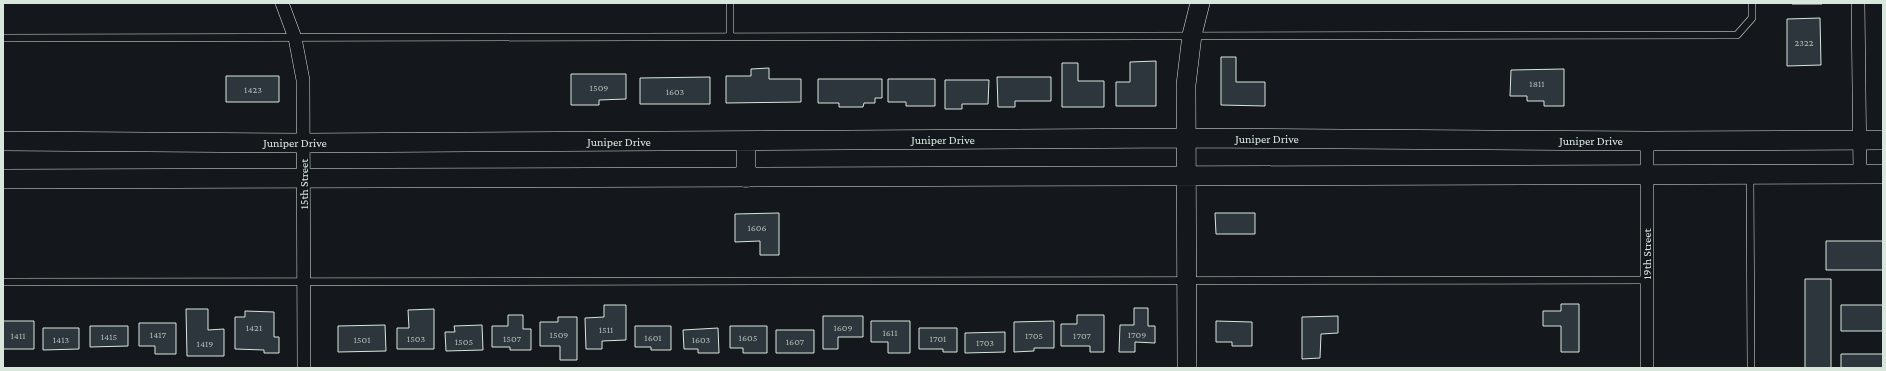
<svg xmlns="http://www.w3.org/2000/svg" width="1886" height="371" font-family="'Crimson Pro',serif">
	<rect width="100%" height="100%" fill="#14181c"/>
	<path fill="#2c363c" stroke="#d8e6dc" d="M1792,3h30v1h-30z
		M1820,18l1,47 -34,1v-47z
		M1221,57h15v25h29v24l-44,-1z
		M1156,61v45h-40v-24h14v-20z
		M1062,63h16v18h26v26h-42z
		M769,68v11h32v23l-75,1v-27h25v-7z
		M1564,69v37h-20v-5h-17v-5h-17l1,-26z
		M571,74h55v25l-27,1v5h-28z
		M226,76h53v26h-53z
		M710,77v27h-70v-26z
		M997,77h54v24h-36v6h-17z
		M818,79h64v19h-7v5h-11l-1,4h-24v-4h-21z
		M888,79h47v27h-29v-4h-18z
		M945,80h44l-1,24h-26v5h-17z
		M779,213v42h-19v-14l-25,1v-28z
		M1215,213h40v21h-39z
		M1826,241h57v29h-57z
		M1805,279h26v89h-26z
		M1561,304h18v48h-18v-26h-18v-15h18z
		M604,305h22v35l-24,1v8h-16l-1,-31 19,-1z
		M1841,305h42v26h-42z
		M1134,308h14v18h7v17l-20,-1v10h-16l1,-27h14z
		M186,309h22v21l16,-1v27h-37z
		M434,309v40h-37v-21h12l-1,-18z
		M245,311l29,1v25h5v16h-15v-3l-29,-1v-32h10z
		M508,315h15v14h8v21h-21v-3h-18v-21h16z
		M1077,315h27v37h-14v-6h-29v-22h16z
		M823,316h40v21h-25v12h-15z
		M1338,316v17l-17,1 -1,24 -18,1v-42z
		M558,317h19v43h-17v-14h-20v-24h18z
		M3,321h31v28h-31z
		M871,321h39v32h-22v-11h-17z
		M1054,321v27h-20v3l-20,1v-30z
		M1216,321l36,1v24h-20v-4h-16z
		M139,323h37v31h-21v-8h-16z
		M385,325l1,26 -48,1v-26z
		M482,325l1,25 -37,1 -1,-19h10l-1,-6z
		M90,326h38v20l-38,1z
		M635,326h36v24h-20v-3h-16z
		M730,326h37v27h-24v-5h-13z
		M43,328h36v21l-36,1z
		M718,328l1,25h-21v-4h-14l-1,-19z
		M919,328h38v24h-14v-3h-24z
		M776,330h38v23h-38z
		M1005,332v20l-40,1v-20z
		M1841,354h42v14h-42z"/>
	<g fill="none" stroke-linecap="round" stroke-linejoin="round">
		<g stroke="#d8e6dc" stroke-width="8">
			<path id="lane" d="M730,36v-33
				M3,38l1734,-3 15,-17v-15
				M1750,175l1,193
				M3,282l1644,-2"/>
		</g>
		<g stroke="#d8e6dc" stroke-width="14">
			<path id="street" d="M282,3l13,35 8,42 1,288
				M1858,3l2,171
				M1647,141v227"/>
		</g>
		<g stroke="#d8e6dc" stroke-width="20">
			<path id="secondary" d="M3,141l301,2 882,-5 461,3 236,-1
				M746,178v-37
				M3,179l1880,-5
				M1187,368l-1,-283 6,-50 8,-32"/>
		</g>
		<use href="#lane" stroke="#14181c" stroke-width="7"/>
		<use href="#street" stroke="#14181c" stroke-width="13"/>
		<use href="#secondary" stroke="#14181c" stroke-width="19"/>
	</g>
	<g text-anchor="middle" stroke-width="3" stroke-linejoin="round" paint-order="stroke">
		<g font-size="10" fill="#adbab4">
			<text x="1804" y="46">2322</text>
			<text x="1537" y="87">1811</text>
			<text x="599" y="91">1509</text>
			<text x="253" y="93">1423</text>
			<text x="675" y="95">1603</text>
			<text x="757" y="231">1606</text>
			<text x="254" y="331">1421</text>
			<text x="843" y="331">1609</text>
			<text x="606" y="333">1511</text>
			<text x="890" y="336">1611</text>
			<text x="158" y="338">1417</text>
			<text x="559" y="338">1509</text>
			<text x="1137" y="338">1709</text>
			<text x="18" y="339">1411</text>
			<text x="1034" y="339">1705</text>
			<text x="1082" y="339">1707</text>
			<text x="109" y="340">1415</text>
			<text x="653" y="341">1601</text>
			<text x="748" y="341">1605</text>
			<text x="416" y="342">1503</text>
			<text x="512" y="342">1507</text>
			<text x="938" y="342">1701</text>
			<text x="61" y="343">1413</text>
			<text x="362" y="343">1501</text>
			<text x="701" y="343">1603</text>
			<text x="464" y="345">1505</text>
			<text x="795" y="345">1607</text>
			<text x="985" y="346">1703</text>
			<text x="205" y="347">1419</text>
		</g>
		<g font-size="12" fill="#d8e6dc" stroke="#14181c">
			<text x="1267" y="143">Juniper Drive</text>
			<text x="943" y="144">Juniper Drive</text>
			<text x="1591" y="145">Juniper Drive</text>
			<text x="619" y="146">Juniper Drive</text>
			<text x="295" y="147">Juniper Drive</text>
			<text transform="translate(304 184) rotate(-90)" y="4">15th Street</text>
			<text transform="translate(1647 254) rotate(-90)" y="4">19th Street</text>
		</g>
	</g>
	<rect width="1886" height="371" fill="none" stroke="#d8e6dc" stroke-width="8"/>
</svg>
